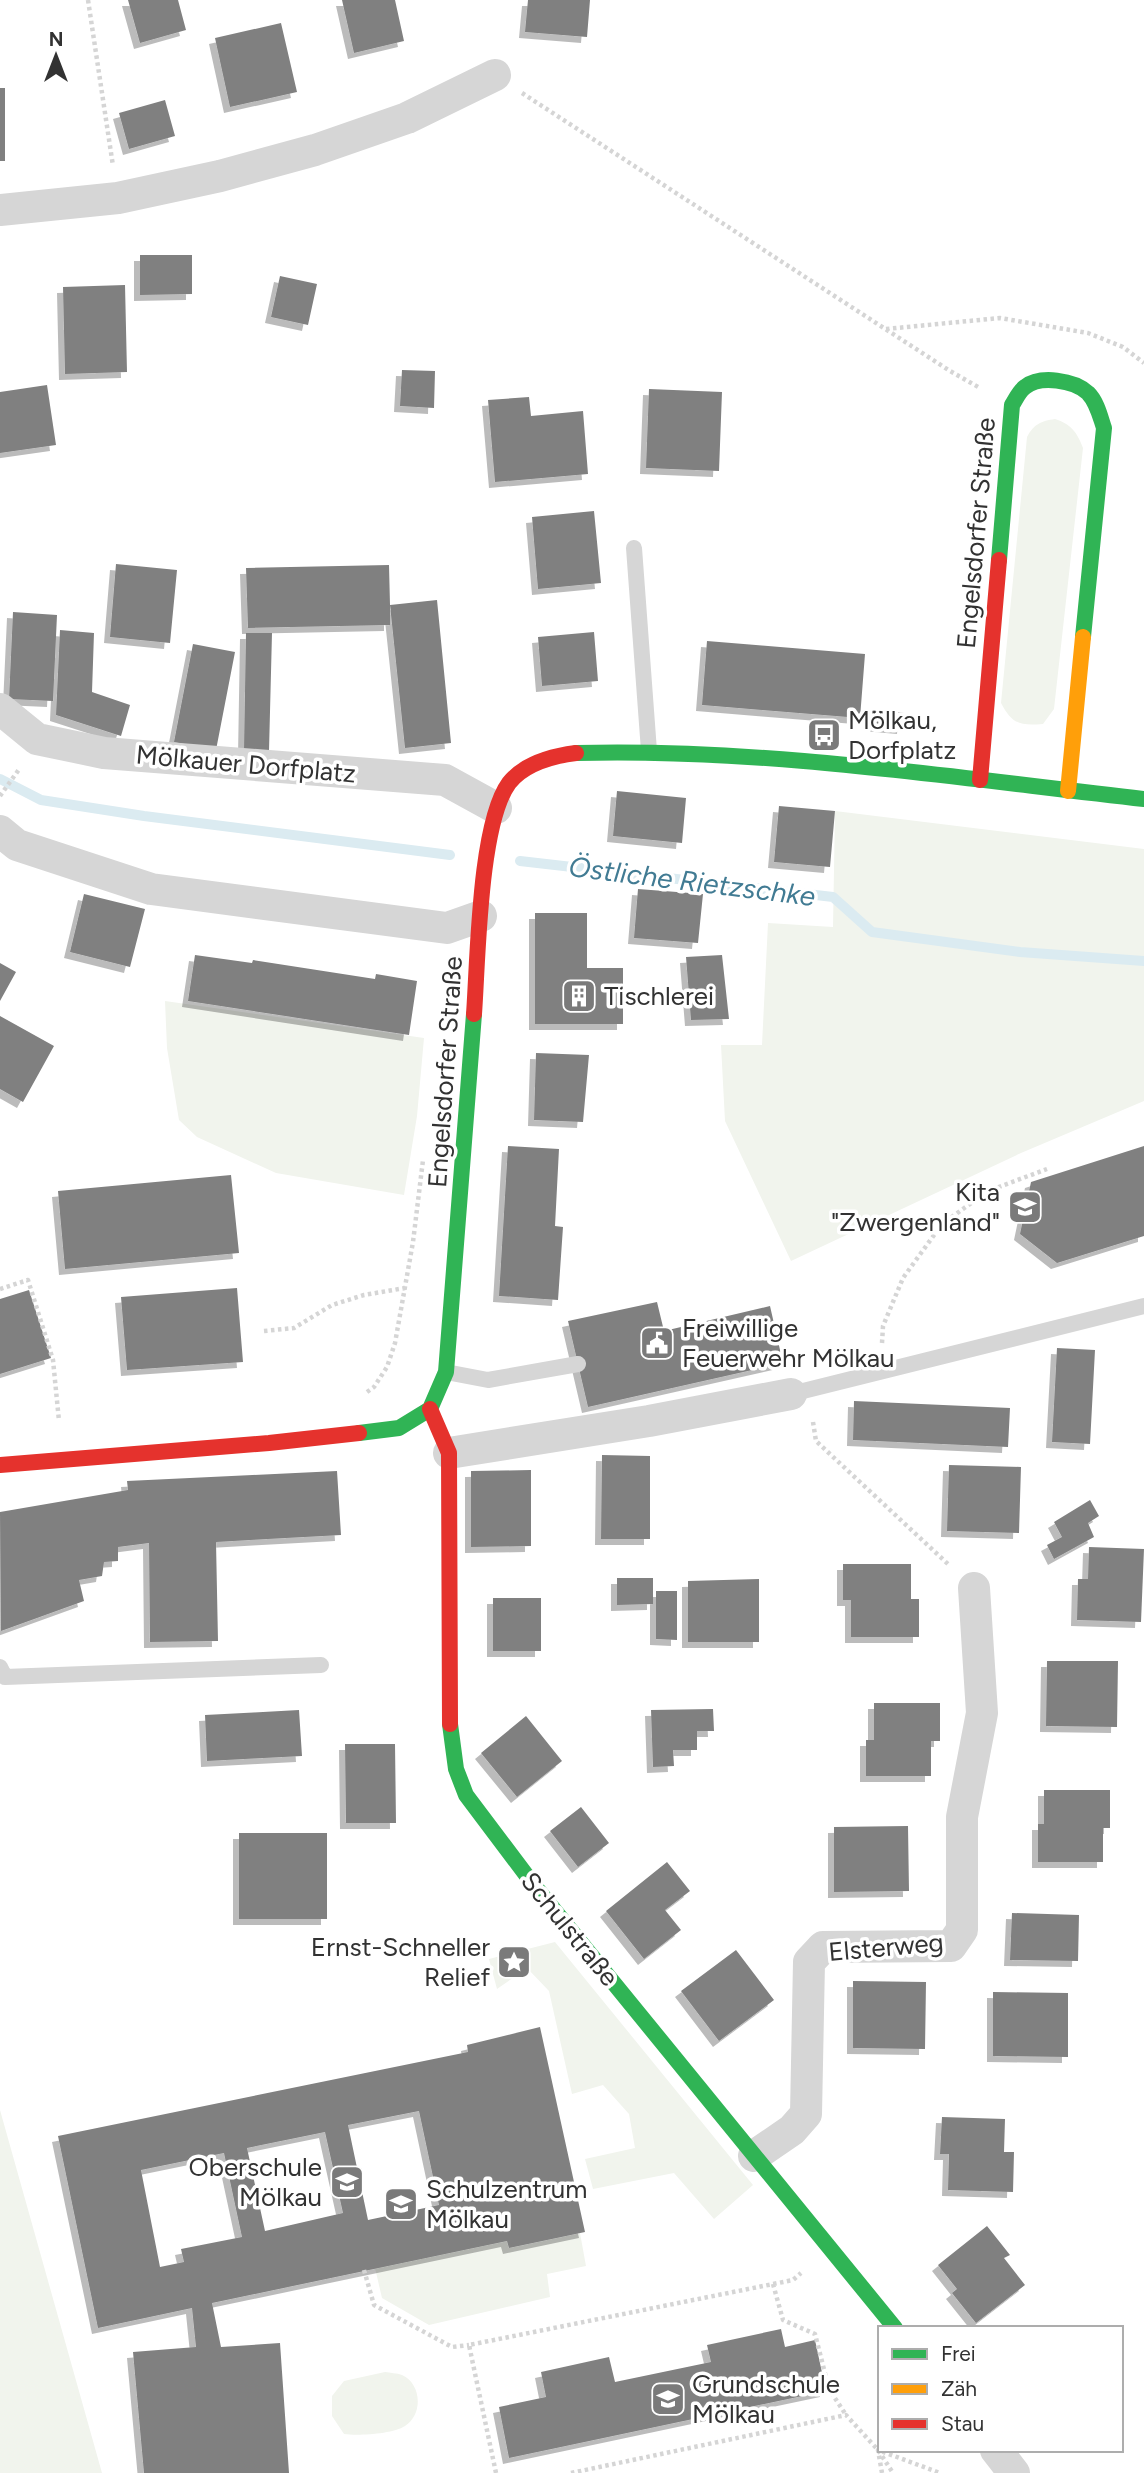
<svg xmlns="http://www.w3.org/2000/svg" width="1144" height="2473" font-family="Figtree,sans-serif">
	<defs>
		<filter id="shadow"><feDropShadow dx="-6" dy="6" stdDeviation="0" flood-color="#0004"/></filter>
	</defs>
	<rect width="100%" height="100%" fill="#fff"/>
	<path fill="#f1f4ed" d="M1055,419c16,5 22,13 28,29l-29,261 -11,15c-23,2 -31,0 -42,-21l26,-266c7,-13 14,-16 28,-18z
		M835,811l309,38v252l-123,52 -230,108 -66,-140 -4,-76h41l6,-122 65,4z
		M165,1001l259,37 -7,78 -13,79 -128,-22 -79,-36 -18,-17 -12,-72z
		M555,1942l198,243 -39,34 -40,-46 -81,16 -8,-30 50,-11 -6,-34 -26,-29 -31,9 -23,-103 -22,-23 -30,21 -8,-30z
		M0,2110l102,363h-102z
		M580,2233l6,33 -39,8 3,23 -121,28 -47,-27 -7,-30 132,-27 2,7z
		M385,2372c5,1 12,1 17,3 20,9 21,40 3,51 -12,8 -47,10 -61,8l-12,-18v-20l12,-15z"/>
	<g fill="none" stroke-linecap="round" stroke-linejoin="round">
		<path stroke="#dbebf1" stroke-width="10" d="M0,779l41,21 103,16 306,39
			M520,861l313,36 39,35 148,20 124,9"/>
	</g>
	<path fill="#808080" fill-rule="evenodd" filter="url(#shadow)" d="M128,0h50l8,30 -46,13z
		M342,0h53l9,41 -50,12z
		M528,0h62l-3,37 -62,-5z
		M281,23l16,69 -67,15 -15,-69z
		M0,88h5v73h-5z
		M165,100l10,36 -46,13 -10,-36z
		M140,255h52v39l-52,1z
		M280,276l37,8 -9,41 -37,-8z
		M125,285l2,87 -62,2 -2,-87z
		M402,370l33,1 -1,37 -34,-2z
		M47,385l9,60 -56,8v-61z
		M649,389l73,3 -3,79 -73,-3z
		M529,397l2,19 52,-5 5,63 -93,8 -7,-82z
		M594,511l7,72 -63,6 -6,-72z
		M116,564l61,6 -7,73 -60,-6z
		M389,565l1,40 47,-5 14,143 -46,5 -15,-143v20l-142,3 -2,-60z
		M13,612l44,3 -4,86 -44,-2z
		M60,630l34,3 -2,59 38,13 -9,31 -65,-21z
		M594,632l4,49 -56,5 -4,-49z
		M246,633h26l-3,118 -25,-1z
		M707,641l158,13 -5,64 -158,-13z
		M193,644l42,8 -19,98 -42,-8z
		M870,710l34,3 -1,15 -34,-3z
		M617,791l69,7 -4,45 -69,-7z
		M779,806l56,5 -5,56 -56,-5z
		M638,889l65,5 -5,49 -64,-5z
		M84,894l61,15 -15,58 -60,-15z
		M535,913h52v55h36v56h-88z
		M195,955l57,8 1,-3 122,19 1,-5 41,7 -8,54 -221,-34z
		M722,955l7,64 -38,1 -5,-63z
		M0,963l16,9 -16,29z
		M0,1016l54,30 -31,56 -23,-13z
		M536,1053l53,2 -6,67 -49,-2z
		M508,1146l51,3 -4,77 8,1 -5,73 -59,-4z
		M1144,1146v90l-87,27 -37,-29 11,-52z
		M231,1175l8,78 -174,16 -7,-78z
		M237,1288l6,74 -116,8 -6,-73z
		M29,1290l22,68 -51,16v-75z
		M657,1302l7,29 106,-25 13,57 -195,44 -20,-86z
		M1057,1348l38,2 -5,94 -38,-2z
		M854,1401l156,7 -2,39 -155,-7z
		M602,1455l48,1v83h-49z
		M949,1465l72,2 -2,66 -72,-2z
		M531,1470v76l-60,1v-76z
		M337,1471l4,64 -125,7 2,99 -68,1 -1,-99 -31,4v14l-14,1 -2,14 -23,4 5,21 -83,30 -1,-119 128,-22 -1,-9z
		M1090,1500l9,16 -11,7 6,14 -40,22 -7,-14 15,-8 -8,-15z
		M1089,1547l55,2 -3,73 -64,-2 1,-41h10z
		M843,1564h68v35h8v38h-68v-37h-8z
		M617,1578h36v26l-36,1z
		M759,1579v63h-71v-61z
		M656,1591h21v49l-21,-1z
		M493,1598h48v53h-48z
		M1047,1661h71l-1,66 -71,-1z
		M874,1703h66v38h-9v35h-65v-36h8z
		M713,1709l1,22h-17v19h-24l1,16 -21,1 -2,-57z
		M299,1710l3,46 -95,5 -2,-46z
		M526,1716l36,45 -45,36 -36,-44z
		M345,1744h50l1,79h-50z
		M1044,1790h66v38h-7v34h-65v-38h6z
		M581,1807l28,36 -31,24 -28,-36z
		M908,1826l1,65 -75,1v-65z
		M239,1833h88v86h-88z
		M667,1862l23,29 -25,19 16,20 -37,29 -38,-48z
		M1012,1913l67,2 -1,46 -68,-1z
		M736,1950l38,50 -55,41 -38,-50z
		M853,1981l73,1 -1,67 -72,-1z
		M993,1992l75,1v64l-75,-1z
		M540,2027l45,205 -76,16 -2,-7 -295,62 9,44 59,-4 9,130h-145l-11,-121 63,-5 -4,-39 -94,20 -40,-192 410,-84 -1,-7zM419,2111l20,94 -71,15 -20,-95zM325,2132l18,81 -78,18 -18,-83zM224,2153l18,84 -61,12 3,13 -24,5 -19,-97z
		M942,2117l63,2 -1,33h10l-1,40 -65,-2 1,-36h-9z
		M987,2226l23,29 -6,3 21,27 -49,38 -24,-30 5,-4 -19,-24z
		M781,2329l4,18 30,-7 11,51 -317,67 -10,-51 47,-10 -5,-25 68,-15 6,25 96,-20 -4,-17z"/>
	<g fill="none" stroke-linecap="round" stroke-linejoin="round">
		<path stroke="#d5d5d5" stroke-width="4.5" stroke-dasharray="3.5 3.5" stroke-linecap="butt" d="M88,0l25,166
			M522,93l428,278 30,17
			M886,329l114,-11 88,15 35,14 21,16
			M0,796l20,-28
			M0,1289l28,-9 25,80 6,61
			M264,1331l30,-3 38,-23 32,-10 41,-7
			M882,1343l1,-17 20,-48 39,-54 46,-33 59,-22
			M367,1392l7,-5 13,-20 8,-24 18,-101 10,-82
			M813,1422l3,19 133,124
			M364,2270l10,35 78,42 17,-2
			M773,2284l10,36 32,14 14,55 17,26
			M496,2473l-27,-128 324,-65 8,-7
			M571,2473l275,-58 32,35 15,23
			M882,2473l-4,-23 62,23"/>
		<path stroke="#d6d6d6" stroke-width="16" d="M634,548l15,203
			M446,1372l42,8 90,-16
			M791,1394l353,-88
			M0,1667l5,10 316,-12"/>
		<path stroke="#d6d6d6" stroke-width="32" d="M0,210l118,-12 102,-22 95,-26 92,-32 88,-43
			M0,709l37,30 67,14 341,27 51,28
			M0,831l17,14 134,44 296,39 34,-12
			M449,1453l200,-32 142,-27
			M754,2156l38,-26 14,-16 3,-152 14,-15 128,-1 11,-16v-113l20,-104 -8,-125
			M996,2450l18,23"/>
		<path stroke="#30b455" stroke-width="16" d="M999,560l13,-155c4,-6 7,-14 13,-18 15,-12 49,-7 63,6 9,9 12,23 16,35l-21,209
			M576,753c189,-5 380,25 568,46
			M359,1433l40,-5 31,-19 16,-37 28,-358
			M450,1724l6,45 10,26 67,89 362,444"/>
		<path stroke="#ff9f0a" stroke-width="16" d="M1068,791l15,-154"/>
		<path stroke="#e5322d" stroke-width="16" d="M980,780l19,-220
			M474,1014c4,-54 5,-190 35,-231 15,-19 44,-27 67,-30
			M430,1409l19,44 1,271
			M0,1465l269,-22 90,-10"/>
	</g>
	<defs>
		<g id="bus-square" transform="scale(1.75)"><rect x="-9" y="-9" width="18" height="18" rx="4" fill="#7a7a7a" stroke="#fff"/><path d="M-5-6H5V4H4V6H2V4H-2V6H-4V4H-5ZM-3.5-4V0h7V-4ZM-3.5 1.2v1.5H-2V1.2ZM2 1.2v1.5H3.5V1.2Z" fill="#fff"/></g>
		<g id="building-square" transform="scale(1.75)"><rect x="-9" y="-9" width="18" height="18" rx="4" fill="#7a7a7a" stroke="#fff"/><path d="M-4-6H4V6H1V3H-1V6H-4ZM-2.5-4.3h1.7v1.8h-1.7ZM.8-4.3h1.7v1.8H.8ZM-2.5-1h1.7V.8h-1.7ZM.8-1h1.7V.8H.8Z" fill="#fff"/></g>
		<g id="school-square" transform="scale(1.75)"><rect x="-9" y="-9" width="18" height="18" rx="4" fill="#7a7a7a" stroke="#fff"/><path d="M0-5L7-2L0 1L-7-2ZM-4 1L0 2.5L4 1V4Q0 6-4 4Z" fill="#fff"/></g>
		<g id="civic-square" transform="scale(1.75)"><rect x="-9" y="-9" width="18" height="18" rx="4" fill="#7a7a7a" stroke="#fff"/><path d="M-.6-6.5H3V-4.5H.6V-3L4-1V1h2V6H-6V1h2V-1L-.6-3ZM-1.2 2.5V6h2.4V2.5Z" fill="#fff"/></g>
		<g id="sight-square" transform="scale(1.75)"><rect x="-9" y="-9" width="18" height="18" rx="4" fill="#7a7a7a" stroke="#fff"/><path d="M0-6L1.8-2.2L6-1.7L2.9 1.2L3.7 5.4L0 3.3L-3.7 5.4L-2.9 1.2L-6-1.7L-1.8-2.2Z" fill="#fff"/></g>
	</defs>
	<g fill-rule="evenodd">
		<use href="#bus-square" x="824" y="735"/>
		<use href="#building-square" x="579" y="996"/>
		<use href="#school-square" x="1025" y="1207"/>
		<use href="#civic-square" x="657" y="1343"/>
		<use href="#sight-square" x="514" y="1962"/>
		<use href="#school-square" x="347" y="2182"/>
		<use href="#school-square" x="401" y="2204"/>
		<use href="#school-square" x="668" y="2399"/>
	</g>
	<g text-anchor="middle" stroke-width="7" stroke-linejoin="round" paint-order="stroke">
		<g font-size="26" fill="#323232" stroke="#fff">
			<text transform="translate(976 533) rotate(-85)" y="9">Engelsdorfer Straße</text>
			<text transform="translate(246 764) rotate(5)" y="9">Mölkauer Dorfplatz</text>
			<text transform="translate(445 1072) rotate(-86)" y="9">Engelsdorfer Straße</text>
			<text transform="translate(570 1929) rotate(51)" y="9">Schulstraße</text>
			<text transform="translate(886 1947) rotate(-5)" y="9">Elsterweg</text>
		</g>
		<g font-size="26" fill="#323232" stroke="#fff" text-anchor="start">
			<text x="848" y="729">Mölkau,<tspan x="848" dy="30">Dorfplatz</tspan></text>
			<text x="604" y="1005">Tischlerei</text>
			<text x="1000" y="1201" text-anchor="end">Kita<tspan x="1000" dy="30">"Zwergenland"</tspan></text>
			<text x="682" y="1337">Freiwillige<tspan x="682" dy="30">Feuerwehr Mölkau</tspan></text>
			<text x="490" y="1956" text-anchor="end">Ernst-Schneller<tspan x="490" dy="30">Relief</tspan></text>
			<text x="322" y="2176" text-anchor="end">Oberschule<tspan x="322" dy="30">Mölkau</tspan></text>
			<text x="426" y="2198">Schulzentrum<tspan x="426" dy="30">Mölkau</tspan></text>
			<text x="692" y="2393">Grundschule<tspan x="692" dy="30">Mölkau</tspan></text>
		</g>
		<g font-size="28" font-style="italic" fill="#417b93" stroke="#fff">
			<text transform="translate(692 881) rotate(7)" y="10">Östliche Rietzschke</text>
		</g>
	</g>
	<rect x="878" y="2326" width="245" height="126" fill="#ffffff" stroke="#adadad" stroke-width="2"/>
	<rect x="892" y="2349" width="35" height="10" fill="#30b455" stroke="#adadad" stroke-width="2"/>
	<text x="941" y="2361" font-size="21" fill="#323232">Frei</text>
	<rect x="892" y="2384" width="35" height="10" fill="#ff9f0a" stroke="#adadad" stroke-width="2"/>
	<text x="941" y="2396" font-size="21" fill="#323232">Zäh</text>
	<rect x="892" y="2419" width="35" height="10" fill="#e5322d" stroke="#adadad" stroke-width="2"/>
	<text x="941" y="2431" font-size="21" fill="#323232">Stau</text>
	<g transform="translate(56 56)" stroke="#ffffff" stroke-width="5" paint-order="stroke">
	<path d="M0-5L12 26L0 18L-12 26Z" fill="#323232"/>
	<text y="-10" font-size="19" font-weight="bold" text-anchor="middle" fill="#323232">N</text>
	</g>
</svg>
